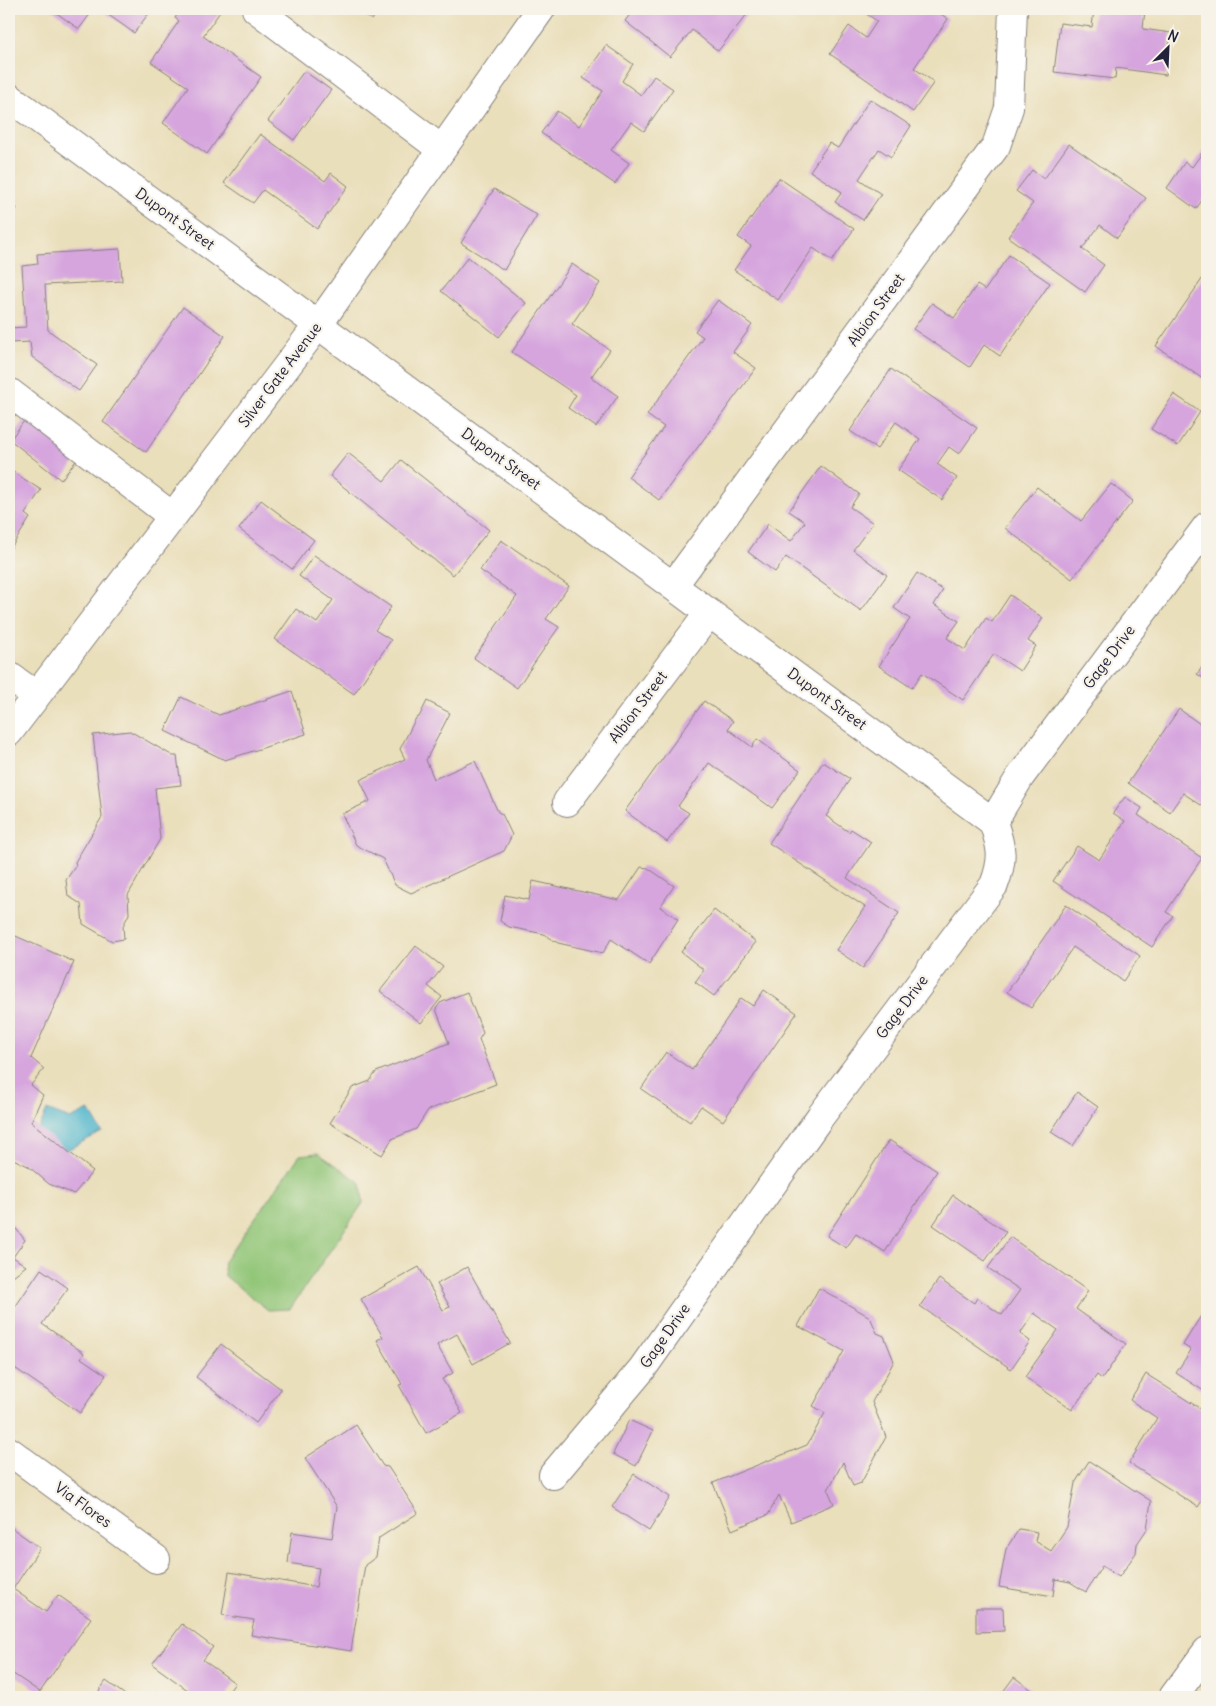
<svg xmlns="http://www.w3.org/2000/svg" width="1216" height="1706" font-family="Delius,sans-serif">
	<rect width="100%" height="100%" fill="#f7f3e8"/>
	<filter id="ink" filterUnits="userSpaceOnUse"><feTurbulence type="fractalNoise" baseFrequency=".02" numOctaves="2"/><feDisplacementMap in="SourceGraphic" scale="10" xChannelSelector="R" yChannelSelector="G"/><feConvolveMatrix kernelMatrix="1 2 1 2 8 2 1 2 1" color-interpolation-filters="sRGB"/></filter>
	<filter id="wash" filterUnits="userSpaceOnUse"><feTurbulence type="fractalNoise" baseFrequency=".0096" numOctaves="4" result="noise"/><feDisplacementMap in="SourceGraphic" scale="20" xChannelSelector="R" yChannelSelector="G"/><feGaussianBlur stdDeviation="1.12" result="paint"/><feColorMatrix in="noise" values="0 0 0 0 0 0 0 0 0 0 0 0 0 0 0 0 0 1.4 0 .05"/><feComposite in="paint" operator="in"/></filter>
	<g filter="url(#wash)">
		<rect width="100%" height="100%" fill="#eadfbb"/>
		<path fill="#92c678" stroke="#5a745a" d="M318,1153l43,30 2,20 -73,106 -22,1 -43,-34 -2,-13 77,-108z"/>
		<path fill="#4eb5cc" stroke="#386c84" d="M47,1110l23,9 19,-9 13,22 -37,19 -27,-21z"/>
		<g id="blocks">
			<path fill="#d6a5de" d="M51,9h43l-15,20z
				M100,9h52l-18,24z
				M181,9h41l-19,27 58,41 -54,77 -44,-31 25,-36 -37,-25 28,-41 -4,-3z
				M356,9h23l-7,11z
				M634,9h108l6,4 -30,38 -26,-21 -22,27 -45,-36z
				M859,9h75l14,10 -34,49 20,14 -21,30 -83,-58 19,-28 17,12 11,-17z
				M1094,9h51l-2,20 28,4 -5,42 -50,-7 -1,11 -61,-7 6,-49 32,4z
				M606,45l27,19 -11,17 19,14 13,-19 19,13 -29,42 -13,-9 -20,28 18,13 -14,21 -74,-51 16,-22 22,15 24,-35 -20,-13z
				M304,71l27,19 -37,50 -26,-19z
				M870,99l41,27 -20,31 -12,-8 -20,30 22,15 -18,26 -28,-18 7,-10 -32,-21 19,-28 9,5z
				M260,134l65,47 6,-8 17,13 -31,43 -54,-39 -10,13 -29,-20z
				M1069,144l77,54 -29,40 -17,-13 -18,24 22,16 -19,27 -77,-55 25,-34 -17,-12 16,-21 12,9z
				M1207,146v47l-11,16 -29,-21 18,-26 7,5z
				M779,178l75,51 -22,32 -19,-13 -35,52 -44,-30 17,-24 -13,-9z
				M494,189l43,26 -33,55 -43,-27z
				M9,203l8,5 -8,12z
				M120,249l2,32 -77,4 3,45 49,35 -18,26 -47,-34 -2,-15 -21,1v-15l17,-1 -4,-61 16,-2 -1,-10z
				M1009,255l41,28 -50,73 -16,-11 -14,22 -57,-38 19,-26 22,15 23,-33 8,5z
				M468,257l58,46 -27,34 -58,-46z
				M572,264l28,19 -28,41 38,26 -19,27 27,19 -22,31 -28,-19 8,-13 -64,-43z
				M1207,272v110l-51,-36z
				M718,300l34,25 -19,27 23,16 -97,132 -31,-23 36,-50 -17,-12 56,-78 -8,-6z
				M183,307l42,29 -79,116 -43,-30z
				M891,369l86,59 -18,26 -10,-7 -12,17 20,14 -15,22 -44,-30 22,-31 -24,-17 -19,27 -27,-18z
				M1174,394l26,18 -22,34 -27,-17z
				M27,417l52,40 -18,23 -51,-40z
				M348,453l36,28 17,-21 88,70 -36,45 -123,-99z
				M821,466l38,28 -9,13 23,16 -20,27 34,25 -26,36 -75,-54 -11,15 -27,-20 20,-28 23,17 14,-19 -16,-11z
				M10,470l31,20 -16,24 5,4 -21,33z
				M1111,484l22,17 -61,78 -67,-51 32,-41 44,34z
				M261,500l53,40 -22,29 -53,-40z
				M501,540l68,46 -23,33 13,8 -42,61 -43,-30 43,-62 -37,-26z
				M314,555l77,52 -16,23 16,10 -37,54 -79,-55 21,-30 21,14 16,-23 -34,-24z
				M917,573l26,17 -9,15 25,16 -12,17 18,12 21,-32 6,4 18,-27 33,23 -15,23 8,5 -16,25 -26,-17 -31,46 -41,-27 -10,15 -33,-22 31,-47 -16,-11z
				M1207,660v21l-10,-7z
				M292,691l14,43 -81,26 -60,-29 16,-34 38,18z
				M427,701l23,12 -24,47 8,19 41,-18 23,51 4,2 10,21 -8,16 -93,42 -16,-8 -12,-26 -27,-14 -14,-31 28,-13 -10,-21 45,-21 -5,-10 16,-31 3,-1z
				M704,701l29,20 -5,8 24,18 5,-8 43,31 -28,38 -63,-45 -31,43 11,7 -22,29 -42,-31z
				M1179,709l28,20v80l-24,-16 -13,19 -42,-29z
				M130,731l43,25h4l4,29 -26,3 5,51 -32,56 1,19 -6,12 1,13 -12,2 -29,-17 -2,-20 -13,-8 -2,-16 10,-15 -1,-3 27,-45 -9,-82z
				M823,762l27,17 -24,37 23,16 2,-3 20,13 -24,36 52,35 -36,55 -27,-18 29,-43 -96,-64z
				M1125,797l17,11 -4,7 64,43 -36,54 7,4 -21,31 -99,-66 24,-35 22,14 26,-39 -12,-8z
				M641,867l7,1 26,18 -14,21 18,12 -29,45 -38,-25 -8,14 -45,-10 -14,-9 -35,-7 -9,-6 5,-26 24,5 4,-19 86,19z
				M1066,905l74,51 -17,25 -50,-34 -42,61 -24,-16z
				M714,910l42,32 -42,54 -19,-14 9,-12 -23,-18z
				M9,933l65,29 -43,96 13,11 -13,16 12,10 -12,27 62,49 -19,23 -25,-10 -21,-18 -19,-9z
				M416,946l27,21 -15,19 14,11 -21,26 -41,-32z
				M764,990l33,23 -74,108 -22,-15 -11,16 -49,-33 25,-37 26,18 49,-72 12,8z
				M467,992l16,41 -4,6 17,45 -68,26 -12,19 -24,10 -10,16 -52,-32 22,-35 18,-7 6,-9 73,-29 -13,-34 4,-6z
				M1077,1092l21,15 -25,39 -22,-14z
				M889,1140l48,31 -52,81 -29,-18 -10,14 -19,-12z
				M953,1195l53,37 -21,29 -52,-36z
				M9,1220l16,20 -12,17 13,9 -17,13z
				M1010,1237l78,54 -12,18 50,35 -24,35 -5,-4 -25,35 -47,-33 33,-47 -24,-17 -14,21 10,7 -19,28 -91,-63 19,-27 35,24 3,-5 25,17 18,-25 -32,-22z
				M419,1267l24,43 7,-3 -13,-23 30,-17 43,76 -37,21 -16,-30 -20,11 16,28 -11,6 20,34 -36,20 -27,-48 3,-1 -25,-44 6,-3 -22,-38z
				M41,1269l27,19 -26,36 42,29 -3,5 25,17 -26,38 -71,-49v-48z
				M819,1288l51,29 7,16 7,3 10,25 -22,41 14,35 -25,46 -8,3 -10,-24 -15,28 6,14 -43,18 -12,-27 -11,20 -36,15 -19,-47 94,-38 18,-32 -12,-7 31,-55 -46,-25z
				M1207,1306v87l-31,-20 15,-23 -8,-5z
				M221,1344l60,45 -25,34 -60,-46z
				M1146,1374l61,39v70l-2,3 2,1v6l-9,14 -69,-44 28,-45 -27,-18z
				M629,1420l24,11 -17,35 -23,-12z
				M356,1425l27,41 5,1 30,46 -39,25 -3,19 -11,8 -14,86 -100,-16 3,-15 -32,-5 7,-43 87,15 3,-19 -31,-5 4,-31 40,6 5,-31 -32,-49z
				M1089,1461l62,40 -4,28 -10,15 -1,9 -17,24 -17,-11 -16,26 -16,-10 -15,-3 -2,17 -54,-9 7,-38 13,-20 18,3 -2,9 16,10 16,-24 8,-44z
				M634,1474l36,23 -21,34 -37,-24z
				M9,1526l31,22 -27,41 33,23 12,-17 33,23 -51,74 -31,-21z
				M976,1608h27l1,23 -28,1z
				M182,1624l31,23 -10,13 32,23 -10,14h-40l4,-6 -37,-27z
				M1014,1677l26,19 -1,1h-40z
				M106,1681l22,16h-33z"/>
		</g>
	</g>
	<g filter="url(#ink)">
		<use href="#blocks" fill-opacity="0" stroke="#86807b" stroke-width="1"/>
		<g fill="none" stroke-linecap="round" stroke-linejoin="round">
			<g stroke="#86807b" stroke-width="30">
				<path id="minor" d="M256,9l185,140
					M9,97l984,725
					M9,392l163,124
					M673,586l323,-440 13,-38 4,-99
					M9,676l27,19
					M9,732l309,-407 223,-316
					M567,802l142,-189
					M9,1451l147,108
					M553,1475l89,-106 178,-252 174,-232c10,-26 8,-37 -1,-63l27,-45 187,-251
					M1173,1697l34,-46"/>
			</g>
			<use href="#minor" stroke="#fff" stroke-width="28"/>
		</g>
	</g>
	<g text-anchor="middle" stroke-width="4.5" stroke-linejoin="round" paint-order="stroke">
		<g font-size="15" fill="#22223b" stroke="#f7f3e8">
			<text transform="translate(175 219) rotate(36)" y="5">Dupont Street</text>
			<text transform="translate(876 310) rotate(-54)" y="5">Albion Street</text>
			<text transform="translate(280 375) rotate(-53)" y="5">Silver Gate Avenue</text>
			<text transform="translate(501 459) rotate(36)" y="5">Dupont Street</text>
			<text transform="translate(1109 657) rotate(-53)" y="5">Gage Drive</text>
			<text transform="translate(827 699) rotate(36)" y="5">Dupont Street</text>
			<text transform="translate(638 707) rotate(-53)" y="5">Albion Street</text>
			<text transform="translate(902 1007) rotate(-53)" y="5">Gage Drive</text>
			<text transform="translate(665 1336) rotate(-55)" y="5">Gage Drive</text>
			<text transform="translate(83 1505) rotate(36)" y="5">Via Flores</text>
		</g>
	</g>
	<rect width="1216" height="1706" fill="none" stroke="#f7f3e8" stroke-width="30"/>
	<g transform="translate(1168 48) rotate(24)" stroke="#f7f3e8" stroke-width="4" paint-order="stroke">
	<path d="M0-4L9 19L0 12L-9 19Z" fill="#22223b"/>
	<text y="-8" font-size="14" font-weight="bold" text-anchor="middle" fill="#22223b">N</text>
	</g>
</svg>
